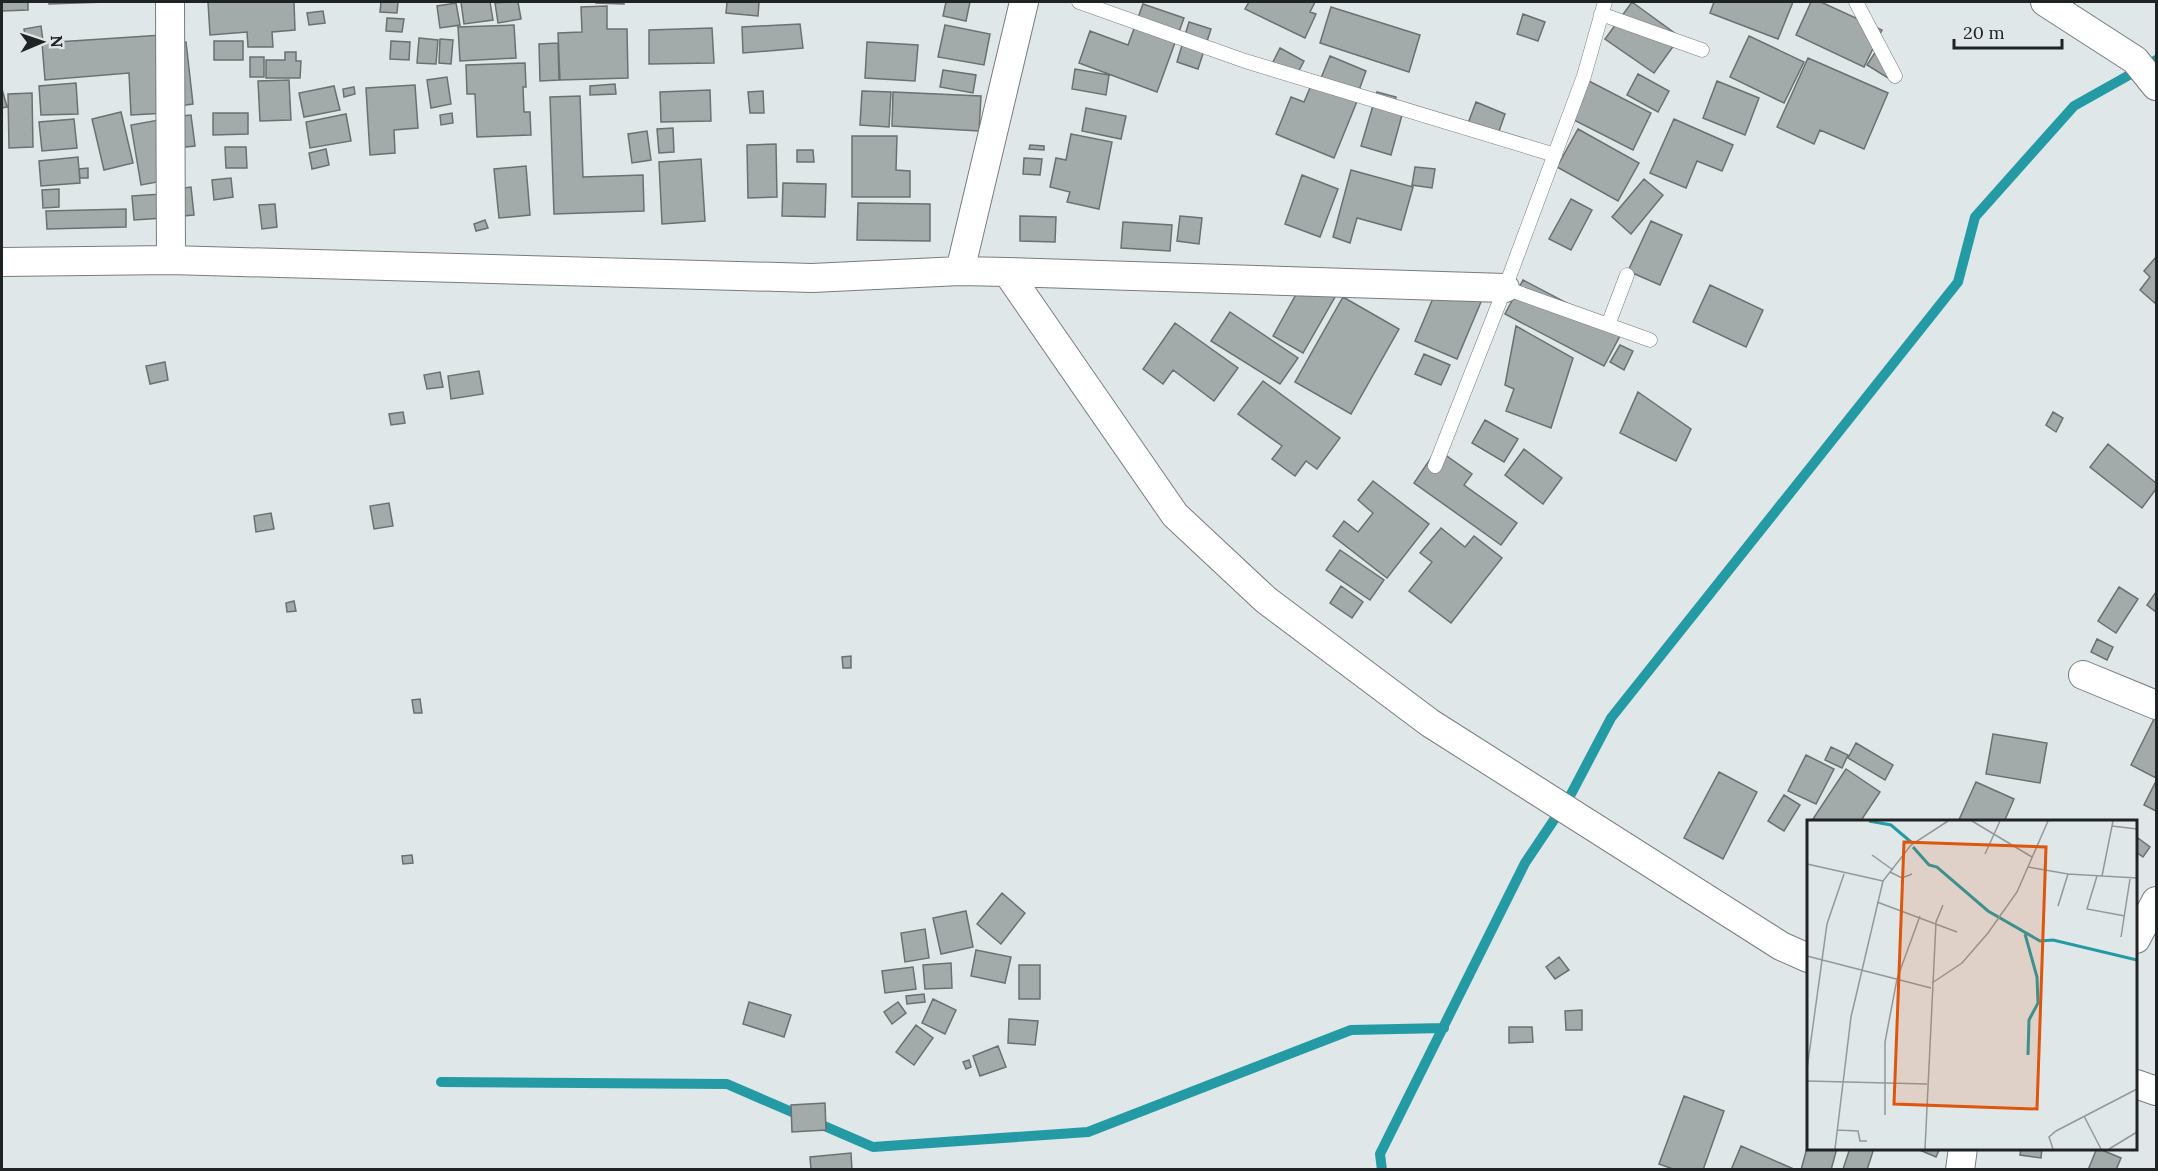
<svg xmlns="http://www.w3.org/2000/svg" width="2158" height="1171" font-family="Lora,serif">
	<rect width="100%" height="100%" fill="#e0e7e8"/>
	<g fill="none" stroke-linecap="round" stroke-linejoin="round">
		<path stroke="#249ba4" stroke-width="10" d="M441,1082l286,2 146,63 215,-15 263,-102 93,-2
			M1382,1170l-2,-16 145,-291 45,-67 41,-78 347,-436 17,-65 99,-111 82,-46"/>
	</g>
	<path fill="#a3aaaa" stroke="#6b7071" stroke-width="1.5" d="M2,2h26v8l-26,1z
		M49,2h57l-57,2z
		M208,2h86l1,28 -23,2 1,15h-25l-1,-15 -37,3z
		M381,2h17l-1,11 -17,-1z
		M461,2h29l3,18 -29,4z
		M507,2h11l3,17 -23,4 -3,-20z
		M596,2h28v2l-28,-1z
		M727,2h32l-1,14 -32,-3z
		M946,2h24l-4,19 -23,-5z
		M1249,2h66l-5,10 6,2 -11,24 -60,-29z
		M1632,2l48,35 -26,36 -49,-34z
		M1714,2h79l-15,37 -68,-26z
		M1811,2h10l61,28 -18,37 -68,-32z
		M456,3l4,22 -20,3 -3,-22z
		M1143,4l41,14 -27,74 -78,-29 11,-32 38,14z
		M607,6v23h20l1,49 -68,2 -2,-47 24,-1 -1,-25z
		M1331,7l89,28 -11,37 -89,-29z
		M323,11l2,12 -16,2 -2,-12z
		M1523,14l22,8 -7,19 -21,-7z
		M387,18l17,1 -2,13 -16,-1z
		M1189,22l22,7 -13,40 -21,-7z
		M800,24l3,24 -60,5 -1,-26z
		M514,25l2,33 -56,3 -2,-34z
		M945,25l45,9 -6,31 -46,-8z
		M41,26l2,15 -17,3 -2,-15z
		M712,28l2,35 -65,1v-34z
		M162,35l5,78 -36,2 -2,-42 -84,7 -3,-37z
		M1749,36l55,26 -20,41 -54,-26z
		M419,38l19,2 -2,24 -19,-1z
		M440,39l13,1 -2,24 -12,-1z
		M214,41h29v19h-29z
		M391,41l19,1 -1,18 -19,-1z
		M186,42l7,62 -23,3 -6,-62z
		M867,42l51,3 -3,36 -50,-3z
		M558,43l1,37 -19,1 -1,-37z
		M1280,48l24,13 -8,15 -24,-12z
		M1876,51l20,13 -8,14 -21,-13z
		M285,52h11v9h5l-1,17h-34v-18h19z
		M1330,56l36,15 -8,22 -37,-15z
		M250,57h14v20h-14z
		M1808,58l80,35 -24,56 -44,-19 -6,14 -37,-17z
		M525,63l1,24h-3l1,25h6l1,23 -54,2 -2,-43h-8l-1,-29z
		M1075,69l34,6 -3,20 -34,-6z
		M943,70l33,5 -3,18 -33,-6z
		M1638,74l31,17 -11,21 -31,-17z
		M447,77l4,27 -20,4 -4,-28z
		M1585,79l66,34 -18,37 -67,-34z
		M289,80l2,40 -31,1 -2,-40z
		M1313,81l45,18 -24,59 -58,-24 15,-37 13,5z
		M1717,81l42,17 -14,37 -42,-17z
		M76,83l2,31 -37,1 -2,-29z
		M615,84l1,10 -26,1v-9z
		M415,85l3,43 -24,2 1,23 -25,2 -4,-67z
		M334,86l6,24 -36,7 -5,-24z
		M354,87l1,7 -11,3 -1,-8z
		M2,89l5,18 -5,1z
		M710,90l1,31 -50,1 -1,-30z
		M763,91l1,22h-14l-2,-21z
		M862,91l29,1 -2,35 -29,-2z
		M893,92l88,4 -2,35 -87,-5z
		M1377,92l19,5 -4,15 10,3 -11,40 -30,-9z
		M32,93l1,54 -24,1 -1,-54z
		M580,96l3,81 60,-2 1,36 -90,3 -4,-117z
		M1476,102l29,12 -8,23 -30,-11z
		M1086,108l40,8 -5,23 -39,-8z
		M121,112l12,51 -29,7 -12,-51z
		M213,113h35v21l-35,1z
		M452,113l1,10 -12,2 -1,-10z
		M346,114l5,27 -41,7 -4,-26z
		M191,115l4,31 -19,2 -4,-31z
		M74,119l3,29 -35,3 -3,-29z
		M164,119l10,60 -33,6 -10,-60z
		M1674,119l59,26 -11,26 -25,-10 -11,27 -36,-15z
		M673,128l1,24 -15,1 -2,-24z
		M1578,129l61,34 -21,38 -61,-34z
		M647,131l4,29 -19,3 -4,-29z
		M1071,134l41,8 -13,67 -32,-7 3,-10 -20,-5 6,-29 10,2z
		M852,136h45l-1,34 14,1v26h-58z
		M776,144l1,53 -29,1 -1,-53z
		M1030,145l14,1v4l-15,-1z
		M225,147h21l1,21h-21z
		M326,149l3,16 -17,4 -3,-16z
		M797,150h16l1,12h-17z
		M78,157l2,26 -39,3 -2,-25z
		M1024,158l18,1 -2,16 -17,-1z
		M701,159l4,62 -43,3 -3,-62z
		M526,166l4,49 -31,3 -5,-49z
		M1415,167l20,2 -3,19 -20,-3z
		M88,168v10h-8l-1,-9z
		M1351,170l62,17 -12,43 -44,-12 -7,25 -17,-6z
		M1302,175l36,14 -18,48 -35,-13z
		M231,178l2,19 -19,3 -2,-20z
		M1644,179l19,16 -32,39 -19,-17z
		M783,183l43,1 -1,33 -43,-1z
		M191,187l3,28 -22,2 -3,-27z
		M59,189v18l-16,1 -1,-18z
		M162,194l2,24 -30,2 -2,-24z
		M1571,199l21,11 -21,40 -22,-11z
		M858,203l72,1v37l-73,-1z
		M275,204l2,23 -15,2 -3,-24z
		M126,209v18l-79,2 -1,-18z
		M1020,216l36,1 -1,25 -35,-1z
		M1180,216l22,2 -3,26 -22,-3z
		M485,220l3,8 -12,3 -2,-7z
		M1651,221l31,14 -22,50 -32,-14z
		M1123,222l49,3 -2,26 -49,-3z
		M2156,257v47l-16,-14 10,-13 -6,-6z
		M1304,280l31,17 -32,56 -30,-17z
		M1523,280l99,52 -18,34 -99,-52z
		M1439,284l42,18 -24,57 -42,-18z
		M1710,285l53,25 -17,37 -53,-25z
		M1343,297l56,32 -48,85 -56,-32z
		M1230,312l68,46 -18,26 -69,-43z
		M1175,323l63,45 -24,33 -41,-31 -10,14 -20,-15z
		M1516,326l57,32 -22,70 -45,-17 8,-22 -9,-4z
		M1620,345l13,6 -9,19 -14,-8z
		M1424,354l26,11 -9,20 -26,-11z
		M165,362l3,18 -18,4 -4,-18z
		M479,371l4,23 -32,5 -3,-23z
		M440,372l3,15 -16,2 -3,-14z
		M1263,381l77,57 -23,31 -11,-8 -11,15 -23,-17 10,-13 -44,-32z
		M1638,392l53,37 -15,32 -56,-28z
		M403,412l2,11 -14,2 -2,-11z
		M2053,412l10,6 -7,14 -10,-7z
		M1485,420l33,19 -14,23 -32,-19z
		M2108,444l48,39v6l-14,19 -52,-41z
		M1437,449l35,25 -8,11 53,38 -16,22 -87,-62z
		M1524,449l38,29 -19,26 -38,-29z
		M1373,481l56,43 -42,54 -54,-42 11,-15 14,11 15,-19 -15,-13z
		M389,503l4,23 -19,3 -4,-23z
		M271,513l3,16 -18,3 -2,-16z
		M1441,528l24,19 9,-11 28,22 -51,65 -42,-32 23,-29 -12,-9z
		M1340,550l44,30 -14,20 -44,-30z
		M1341,586l22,16 -11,16 -22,-15z
		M2119,587l19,12 -22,34 -18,-12z
		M2156,592v20l-9,-7z
		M294,601l2,10 -9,1 -1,-9z
		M2097,639l16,8 -6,13 -16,-8z
		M851,656v12h-8l-1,-11z
		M420,699l2,14h-8l-2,-13z
		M2156,715v63l-25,-13z
		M1993,734l54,9 -7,40 -54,-9z
		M1856,743l37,22 -8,15 -37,-22z
		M1831,747l17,8 -6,13 -17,-8z
		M1806,755l28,14 -18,35 -28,-13z
		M1846,769l34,23 -20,30h-49z
		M1719,772l38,20 -34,67 -39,-21z
		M2156,781v30l-12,-6z
		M1976,782l38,17 -10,23h-46z
		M1784,795l16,10 -16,26 -16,-10z
		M2138,838l12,9 -7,10 -7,-5v-11z
		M412,855l1,8 -10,1 -1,-8z
		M1002,893l23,20 -24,31 -24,-20z
		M966,911l7,36 -32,7 -8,-36z
		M925,929l4,29 -24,4 -4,-29z
		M976,950l35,7 -6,26 -34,-7z
		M1559,957l10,13 -14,9 -9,-12z
		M951,963l1,25 -27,1 -2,-24z
		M1019,965h21v34h-21z
		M913,967l3,22 -31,4 -3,-22z
		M924,994l1,8 -18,2 -1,-8z
		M933,999l23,11 -11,24 -23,-11z
		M749,1002l42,13 -7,22 -41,-13z
		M898,1002l8,11 -14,11 -8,-12z
		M1582,1010v20h-16l-1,-19z
		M1009,1019l29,2 -3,24 -27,-2z
		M916,1025l17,13 -19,27 -18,-13z
		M1509,1027h23l1,15 -24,1z
		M998,1046l8,21 -26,9 -7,-20z
		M969,1060l2,7 -5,2 -3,-7z
		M1684,1096l40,15 -21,59h-27l-17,-6z
		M825,1103l1,27 -34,2 -1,-27z
		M1808,1144v4h29l-6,22h-30z
		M1741,1146l55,24h-65z
		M1850,1148h24l-7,22 -24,-1z
		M1915,1148h25l-4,9z
		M2021,1148h21l-1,10 -21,-3z
		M2097,1148l24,10 -5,12h-28z
		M851,1153l1,17h-41l-1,-13z"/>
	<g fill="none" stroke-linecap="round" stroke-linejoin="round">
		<g stroke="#777d7d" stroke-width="15">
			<path id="service" d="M1079,2l166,59 310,94
				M1856,2l39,74
				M1601,14l101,36
				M1505,288l145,52
				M1608,325l19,-50
				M1435,466l70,-178 79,-212 21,-74"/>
		</g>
		<g stroke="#777d7d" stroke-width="30">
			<path id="minor" d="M170,2l1,258
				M2045,2l90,58 21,26
				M2,262l169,-2 641,18 148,-7 47,1 498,16
				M960,271l64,-269
				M1007,272l168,243 91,85 164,123 351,223 27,12
				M2083,675l73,30
				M2136,939l20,-38
				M2136,1084l20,7
				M1960,1170l3,-22"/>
		</g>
		<use href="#service" stroke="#fff" stroke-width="14"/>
		<use href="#minor" stroke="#fff" stroke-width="28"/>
	</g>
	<g transform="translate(1807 820)">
		<rect width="330" height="330" fill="#e0e7e8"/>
		<path fill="none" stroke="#249ba4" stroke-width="3" d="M62,1l22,4 20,17M106,27l16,18 8,2 51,44 52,30 13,-1 84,20M218,114l12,43 1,26 -9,17 -1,35"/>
		<path fill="none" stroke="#939999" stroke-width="1.5" d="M165,1l60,36M305,6l25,3M178,34l15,-33M65,35l21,15M0,44l76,17M221,47l40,7 69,4M83,52l12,6 10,-4M290,56l-10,33 38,7M295,56l11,-55M70,82l80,30M251,86l10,-32M314,117l9,-58M0,136l124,32M125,163l30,-20 26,-30 29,-41 31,-71M0,249l20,-145 17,-50M0,261l120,3M78,295v-73l12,-63 23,-63M277,296l17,33M30,310l21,1 2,10h7M28,329l16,-132 32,-136 28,-36 37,-24M118,329l11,-227 7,-17M246,329l-4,-12 7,-6 81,-42M302,329l28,-17"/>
		<path fill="#de560d" fill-opacity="0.15" stroke="#de560d" stroke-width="3" d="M97,22l142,5 -9,262 -143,-5z"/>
		<rect width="330" height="330" fill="none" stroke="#202323" stroke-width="3"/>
	</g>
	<rect width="2158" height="1171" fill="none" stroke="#202323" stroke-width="6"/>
	<g transform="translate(42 42) rotate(88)" stroke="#e0e7e8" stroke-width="4.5" paint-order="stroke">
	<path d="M0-4.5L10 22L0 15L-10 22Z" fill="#202323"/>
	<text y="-9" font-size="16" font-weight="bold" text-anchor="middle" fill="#202323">N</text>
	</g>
	<path d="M1954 39v9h108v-9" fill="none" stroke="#202323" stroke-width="3"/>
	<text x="1963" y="39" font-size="18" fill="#202323" stroke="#e0e7e8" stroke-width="4.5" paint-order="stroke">20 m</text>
</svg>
